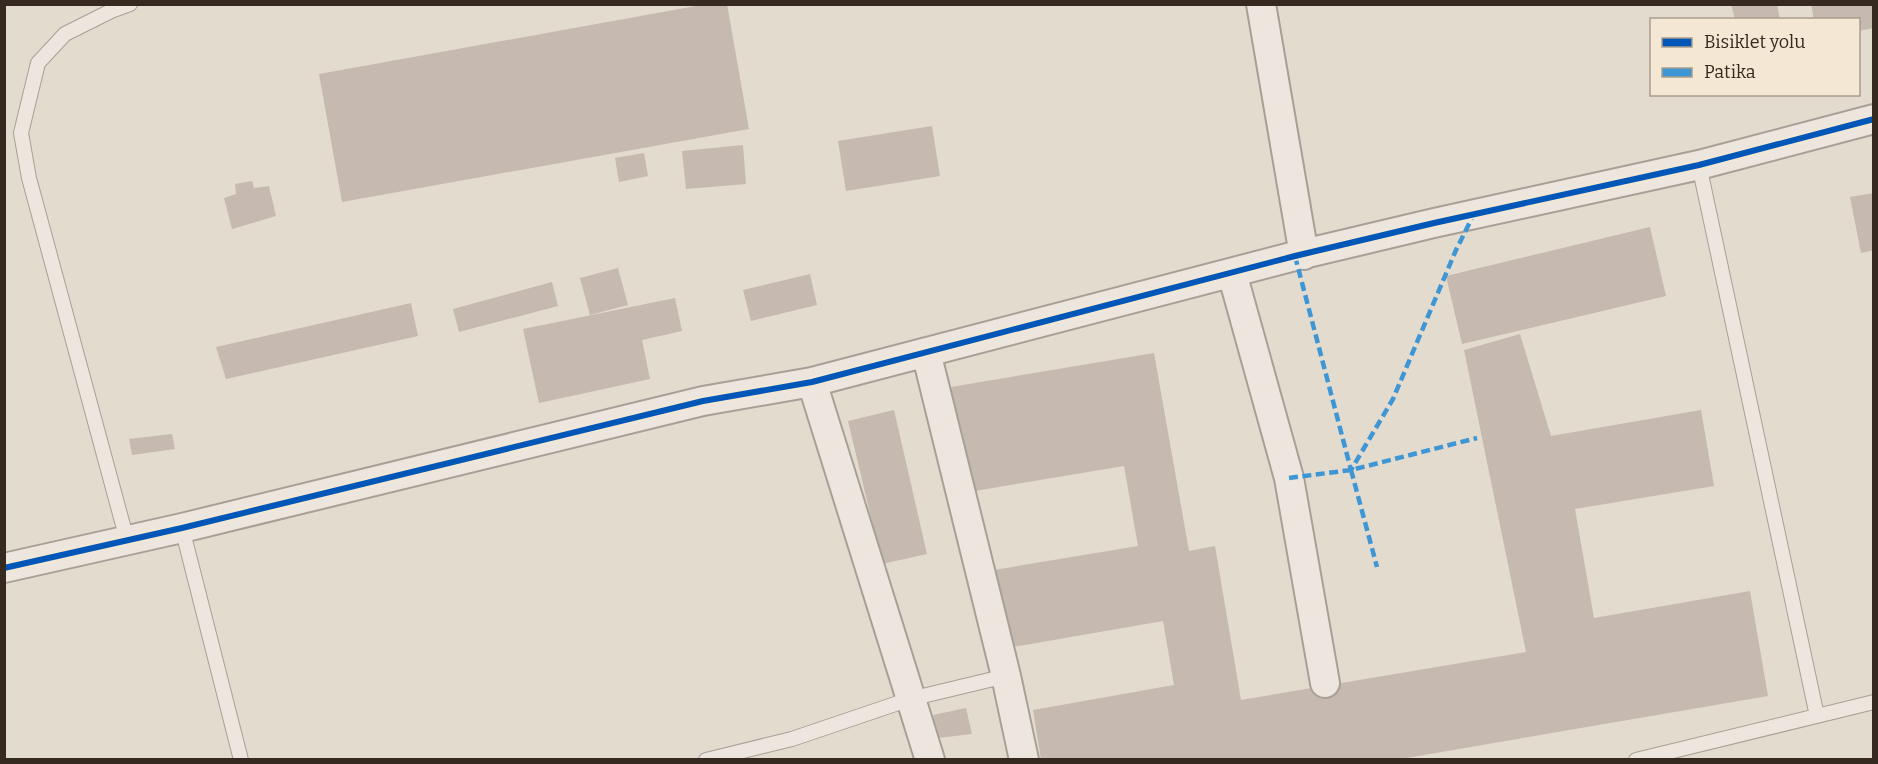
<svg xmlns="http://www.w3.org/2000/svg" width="1878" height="764" font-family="Bitter,serif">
	<rect width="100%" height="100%" fill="#e3dbce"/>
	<path fill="#c6b9af" d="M707,4h20l22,125 -407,73 -23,-128z
		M1731,4h46l3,16h-45z
		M1811,4h63v24l-16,3v-11h-44z
		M932,126l8,50 -94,15 -8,-50z
		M743,145l3,39 -60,5 -4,-38z
		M644,153l4,23 -29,6 -4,-24z
		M252,181l2,7 15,-2 7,30 -44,13 -8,-31 12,-4 -1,-10z
		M1874,193v57l-13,3 -11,-56z
		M1650,227l16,69 -204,48 -16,-68z
		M618,268l10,37 -38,10 -10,-37z
		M810,274l7,31 -66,16 -8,-31z
		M552,282l6,24 -99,26 -6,-23z
		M675,298l7,33 -40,9 8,39 -111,24 -16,-74z
		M411,303l7,33 -192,43 -10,-32z
		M1520,334l31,102 150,-26 13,76 -139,23 19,109 156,-27 18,105 -373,64h-354l-8,-50 141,-25 -11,-64 -156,27 -13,-78 144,-24 -14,-80 -161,27 -18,-105 209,-35 35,198 26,-5 26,154 285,-48 -62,-302z
		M894,410l33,144 -45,10 -34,-143z
		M172,434l3,15 -43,6 -3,-16z
		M966,708l6,26 -34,4 -5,-23z"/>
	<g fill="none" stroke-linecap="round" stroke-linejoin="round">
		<g stroke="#a8a097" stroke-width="16">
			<path id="service" d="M1699,165l118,551
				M182,528l59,232
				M127,540l-98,-362 -8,-45 17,-70 27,-29 46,-23 19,-7
				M706,760l86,-21 118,-40 96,-23
				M1636,760l238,-58"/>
		</g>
		<g stroke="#a8a097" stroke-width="32">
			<path id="minor" d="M1261,4l43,251
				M1232,273l57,205 36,205
				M926,352l80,324 18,84
				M812,382l118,378
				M4,568l178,-40 521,-127 109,-19 483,-126 139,-33 265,-58 175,-46"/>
		</g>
		<use href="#service" stroke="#ece6de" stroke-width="14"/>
		<use href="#minor" stroke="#ece6de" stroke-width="28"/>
		<path stroke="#3e96d5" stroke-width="4.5" stroke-dasharray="9 4.5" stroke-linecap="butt" d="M1295,256l56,214 42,-71 63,-149 18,-36
			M1351,470l26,97
			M1289,478l62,-8 126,-32"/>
		<g stroke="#f4e8d4" stroke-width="10">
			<path id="cycleway" d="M4,568l178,-40 521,-127 109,-19 483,-126 139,-33 265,-58 175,-46"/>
		</g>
		<use href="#cycleway" stroke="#0057b8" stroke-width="6"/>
	</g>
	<rect width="1878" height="764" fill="none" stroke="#36291f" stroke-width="12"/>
	<rect x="1650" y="18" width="210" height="78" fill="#f4e8d4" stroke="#a89c8c" stroke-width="1.5"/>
	<rect x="1662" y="38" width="30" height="9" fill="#0057b8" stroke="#a89c8c" stroke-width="1.5"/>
	<text x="1704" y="48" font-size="18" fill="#36291f">Bisiklet yolu</text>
	<rect x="1662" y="68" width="30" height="9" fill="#3e96d5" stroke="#a89c8c" stroke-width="1.5"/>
	<text x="1704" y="78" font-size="18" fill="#36291f">Patika</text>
</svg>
